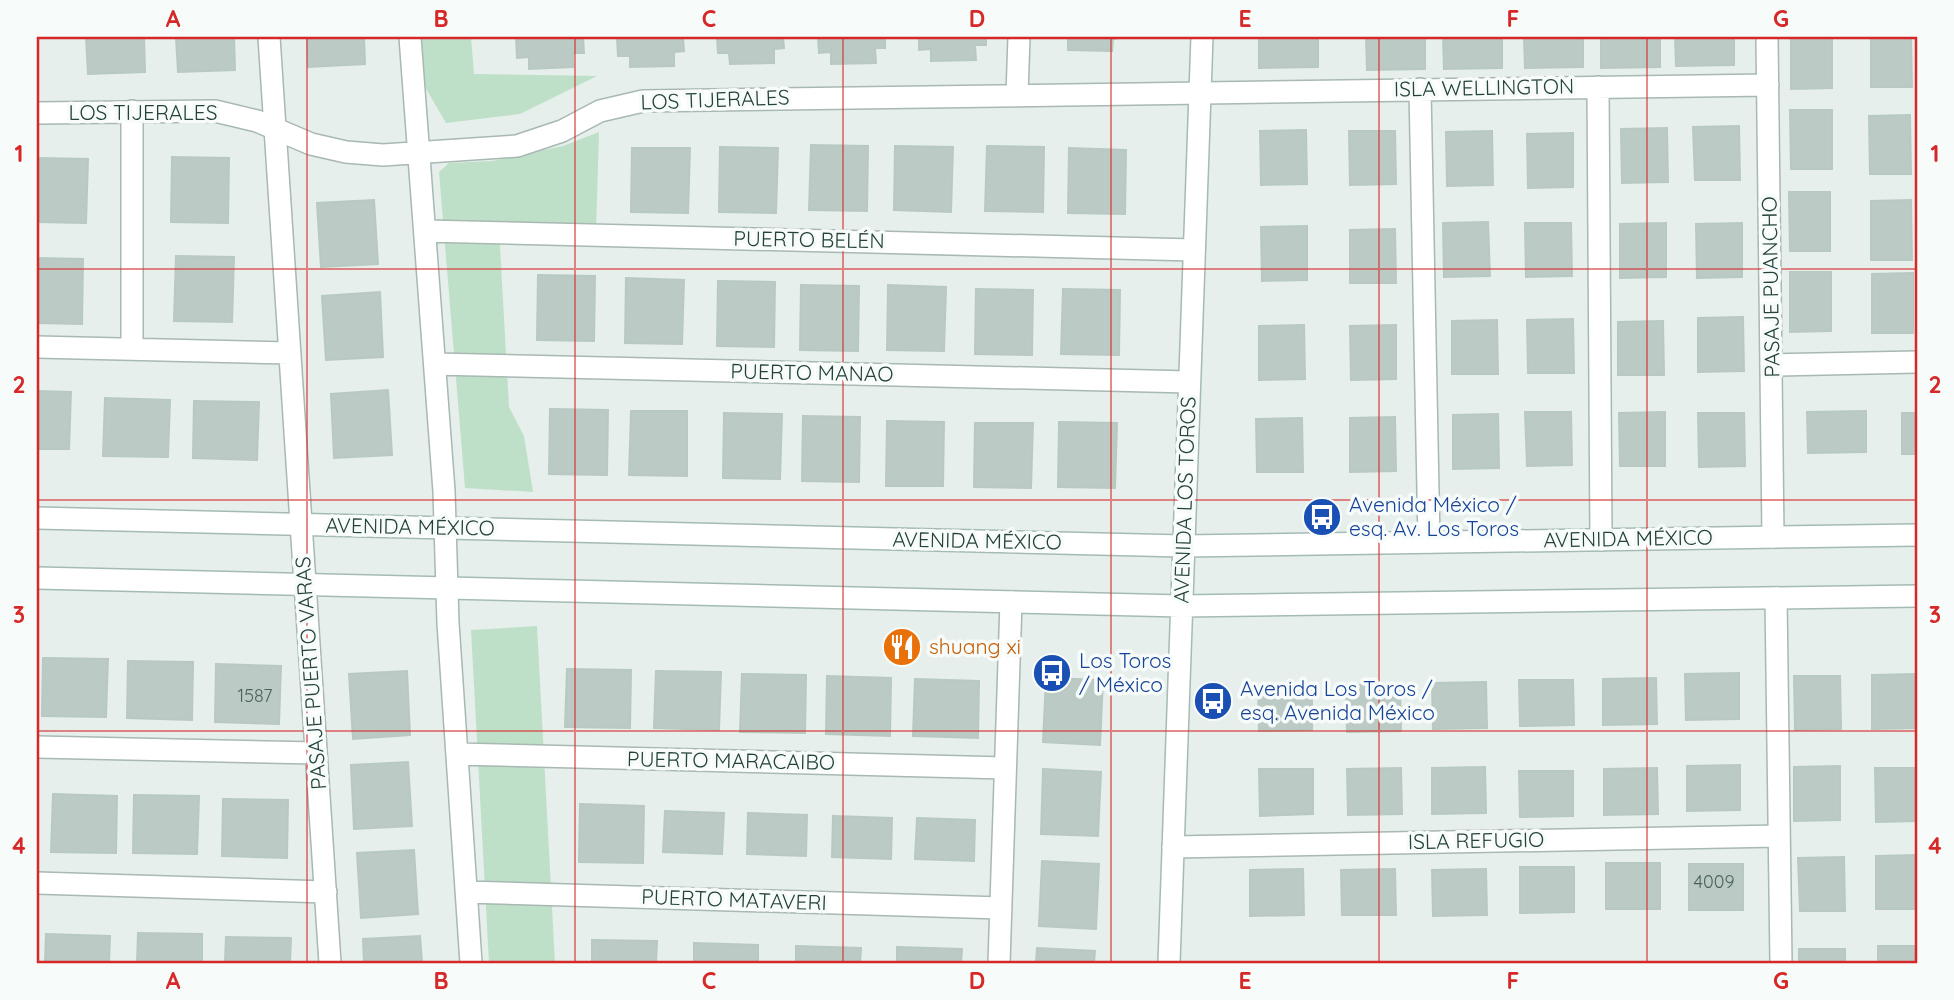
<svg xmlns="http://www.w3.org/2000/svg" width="1954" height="1000" font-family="Quicksand,sans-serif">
	<rect width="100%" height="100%" fill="#e6efeb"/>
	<path fill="#bfe0c8" d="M421,37h50l3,37 123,2 -77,38 -74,9 -21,-36z
		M599,132l-3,98 -97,-2 10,179 15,29 9,56 -68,-4 -26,-316 10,-9 43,-2 71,-15z
		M537,626l18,337h-66l-18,-333z"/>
	<path fill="#bbcac4" stroke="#b8c9c2" stroke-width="2" d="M86,37h58l1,35 -57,2z
		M176,37h58l1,33 -57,2z
		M307,37h57l1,27 -57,3z
		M516,37h67l1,16h-11v14l-44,2v-12l-12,1z
		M617,37h66l1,14 -10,1v14l-44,1v-11h-12z
		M717,37h66l1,11 -10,1v14l-44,1 -1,-11h-11z
		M818,37h67v11h-10l1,15 -45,1v-12l-12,1z
		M919,37h67v8h-11l1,15 -45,1v-12l-12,1z
		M1124,37l-11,2 -1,12 -44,-1v-12h-14z
		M1259,37h59v30l-59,1z
		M1366,37h59v32l-58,1z
		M1443,37h59v31l-58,1z
		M1524,37h59v30l-58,1z
		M1601,37h59v30l-59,1z
		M1675,37h59v28l-58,1z
		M1791,37h41v51l-41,1z
		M1871,37h40l1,50h-41z
		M1790,110h42v59h-41z
		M1910,115l1,59h-41l-1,-58z
		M1739,126l1,54h-45l-2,-53z
		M1667,128l1,54 -46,1 -1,-54z
		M1306,130l1,54 -46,1 -1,-54z
		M1349,131h46l1,53 -46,1z
		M1492,131l1,54 -46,1 -1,-54z
		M1573,133v54l-45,1 -1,-54z
		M811,145l57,1 -1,65 -58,-1z
		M895,146l58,1 -2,65 -57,-2z
		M987,146l57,1 -1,65 -58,-1z
		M720,147l58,1 -2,65 -57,-1z
		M632,148h58l-2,65 -57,-1z
		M1069,148l57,2 -1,64 -57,-1z
		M172,157l57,1 -1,65 -57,-1z
		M37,158l51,1 -2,64 -49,-1z
		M1789,192h41v59h-40z
		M374,200l4,64 -57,3 -4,-64z
		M1911,200l1,60h-41v-59z
		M1488,222l2,54 -46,1 -1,-54z
		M1525,223h46l1,53 -46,1z
		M1666,223v54l-46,1v-54z
		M1742,223v54l-45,1 -1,-54z
		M1307,226v54l-45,1 -1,-54z
		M1395,229l1,54h-46v-53z
		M176,256l58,1 -2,65 -58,-1z
		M37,258l46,1 -1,65 -45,-1z
		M1790,272h41v59l-41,1z
		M1913,273v60h-41v-59z
		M538,275l57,1 -1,65 -57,-1z
		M626,278l58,2 -2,64 -57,-1z
		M718,281l57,1 -1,65 -57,-1z
		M801,285l58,1 -1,65 -58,-1z
		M888,285l58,2 -2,64 -57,-1z
		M976,289l57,1 -1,65 -57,-1z
		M1063,289l57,1 -1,65 -58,-1z
		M380,292l3,65 -57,3 -4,-64z
		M1743,317l1,54 -46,1v-54z
		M1573,319l1,54h-46l-1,-53z
		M1497,320l1,54h-46v-53z
		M1663,321l1,54h-46v-53z
		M1304,325l1,54 -46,1v-54z
		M1396,325v54l-45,1 -1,-54z
		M388,390l4,65 -58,3 -3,-64z
		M37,391l34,1 -2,57h-32z
		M105,398l65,2 -2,57 -65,-1z
		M194,401l65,1 -2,58 -64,-2z
		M550,409l58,1 -1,65 -58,-1z
		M631,411h56v65l-58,-1z
		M1866,411v41l-58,1 -1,-41z
		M1525,412h46l1,53 -45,1z
		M1665,412v54h-45l-1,-53z
		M724,413l58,1 -2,65 -57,-1z
		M1698,413h46l1,53 -46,1z
		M1902,413h15v41h-15z
		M1498,414l1,54 -46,1v-54z
		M803,416l57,1 -1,65 -57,-1z
		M1395,417l1,54 -46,1v-54z
		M1302,418l1,54h-46l-1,-53z
		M887,421l57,1 -1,64h-57z
		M1059,422l58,1 -2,65 -57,-1z
		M975,423h58l-2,65 -57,-1z
		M43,658l65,1 -2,58 -64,-1z
		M128,661l65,1 -1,58 -65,-2z
		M216,664l65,2 -2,58 -64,-2z
		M567,669l64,1 -1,58 -65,-1z
		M407,671l3,64 -57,4 -4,-65z
		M656,671l65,1 -2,58 -65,-2z
		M1739,673v46l-53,1 -1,-46z
		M742,674l64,1 -1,58 -65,-1z
		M1917,674v54l-45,1v-54z
		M827,676l64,2 -1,58 -64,-2z
		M1794,676h46l1,53 -46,1z
		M1046,678l57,2 -3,65 -57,-3z
		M1656,678l1,46 -54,1v-46z
		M915,679l64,2 -1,57 -65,-2z
		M1519,680h54l1,45 -54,1z
		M1486,682l1,46 -54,1 -1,-46z
		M1312,684v46l-53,1 -1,-46z
		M1346,685h54l1,46 -54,1z
		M408,762l4,64 -58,3 -3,-64z
		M1740,765v45l-53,1v-45z
		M1840,766v54l-46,1v-54z
		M1485,767l1,46 -54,1v-46z
		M1401,768l1,46 -54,1 -1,-46z
		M1657,768l1,46 -54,1v-46z
		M1875,768h42v53l-41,1z
		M1043,769l58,3 -3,64 -57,-2z
		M1259,769h54v45l-53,2z
		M1519,771h54v45l-53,1z
		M53,794l64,2 -1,57 -65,-1z
		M134,795l65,1 -2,58 -64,-1z
		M223,799l65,1 -1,58 -65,-2z
		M580,804l64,2 -1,57 -64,-1z
		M665,811l59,2 -2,41 -59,-2z
		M748,813l59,2 -1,41 -59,-2z
		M833,816l59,2 -1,41 -59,-2z
		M917,818l58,2 -1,41 -59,-2z
		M414,850l4,64 -57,4 -4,-65z
		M1917,855v54h-41v-53z
		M1844,857l1,54h-45l-2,-53z
		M1042,861l57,3 -3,65 -57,-3z
		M1606,863h54v46h-54z
		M1689,864h54v46h-54z
		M1520,867h54v45l-54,1z
		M1303,869l1,46 -54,1v-46z
		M1395,869l1,46h-54l-1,-45z
		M1486,869l1,46 -54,1 -1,-46z
		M138,933l64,1v29h-65z
		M46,934l64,2 -1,27h-64z
		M420,936l2,27h-58l-1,-24z
		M226,937l65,1 -1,25h-65z
		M592,940l65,1 -1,22h-64z
		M694,943l64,2v18h-64z
		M796,946l65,2 -1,15h-64z
		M1878,946h39v17h-39z
		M897,947l65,2 -1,14h-64z
		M1037,948l58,3 -1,12h-58z
		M1799,949h46v14h-46z"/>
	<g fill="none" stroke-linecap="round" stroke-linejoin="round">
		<g stroke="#a8b8b2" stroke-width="24">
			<path id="street" d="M269,37l61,926
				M410,37l34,454 4,132 23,340
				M1767,37l6,500
				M1598,87l3,453
				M1420,89l9,453
				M1017,95l2,-58
				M37,113l178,-2 42,10 54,23 35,8 37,3 134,-9 45,-15 38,-20 43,-10 1125,-16
				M425,231l769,19
				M37,347l253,6
				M132,349v-238
				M435,364l754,18
				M1772,365l145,-3
				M1776,598l5,365
				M37,747l279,6
				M457,754l548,14
				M1173,847l606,-11
				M37,883l289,9
				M466,892l535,16
				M999,963l12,-361"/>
		</g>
		<g stroke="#a4bbb3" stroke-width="24">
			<path id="secondary" d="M37,518l1146,28 734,-11
				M37,578l1144,28 736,-10
				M1169,963l33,-926"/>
		</g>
		<use href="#street" stroke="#fff" stroke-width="21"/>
		<use href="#secondary" stroke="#fff" stroke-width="21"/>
	</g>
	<path fill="none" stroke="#d62828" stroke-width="2" stroke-opacity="0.55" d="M307,37v926M575,37v926M843,37v926M1111,37v926M1379,37v926M1647,37v926M37,269h1880M37,500h1880M37,731h1880"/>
	<defs>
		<g id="bus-disc" transform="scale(2.0125)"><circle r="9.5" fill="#1a4fb4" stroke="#f7fbf9"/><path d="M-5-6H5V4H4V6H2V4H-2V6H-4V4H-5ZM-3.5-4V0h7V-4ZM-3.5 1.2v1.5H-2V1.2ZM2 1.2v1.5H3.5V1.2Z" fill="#fff"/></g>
		<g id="restaurant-disc" transform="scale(2.0125)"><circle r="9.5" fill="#e8710a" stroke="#f7fbf9"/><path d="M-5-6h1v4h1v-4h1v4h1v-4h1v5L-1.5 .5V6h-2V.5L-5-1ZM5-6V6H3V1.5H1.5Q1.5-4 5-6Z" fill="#fff"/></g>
	</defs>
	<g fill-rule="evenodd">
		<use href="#bus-disc" x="1322" y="517"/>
		<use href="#restaurant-disc" x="902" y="647"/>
		<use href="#bus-disc" x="1052" y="673"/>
		<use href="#bus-disc" x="1213" y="701"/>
	</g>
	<g text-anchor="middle" stroke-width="7" stroke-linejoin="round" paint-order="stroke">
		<g font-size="18" fill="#4a645c">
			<text x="255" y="702">1587</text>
			<text x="1714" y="888">4009</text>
		</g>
		<g font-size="21" fill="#24423a" stroke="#f7fbf9">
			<text transform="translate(1484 88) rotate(-1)" y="7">ISLA WELLINGTON</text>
			<text transform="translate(715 100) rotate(-2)" y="7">LOS TIJERALES</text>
			<text x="143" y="120">LOS TIJERALES</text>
			<text transform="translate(809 240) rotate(1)" y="7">PUERTO BELÉN</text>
			<text transform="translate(1771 287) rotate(-91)" y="7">PASAJE PUANCHO</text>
			<text transform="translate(812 373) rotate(1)" y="7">PUERTO MANAO</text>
			<text transform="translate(1185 500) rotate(-88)" y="7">AVENIDA LOS TOROS</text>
			<text transform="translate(410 527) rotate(1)" y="7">AVENIDA MÉXICO</text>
			<text transform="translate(1628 539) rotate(-1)" y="7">AVENIDA MÉXICO</text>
			<text transform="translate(977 541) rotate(1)" y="7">AVENIDA MÉXICO</text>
			<text transform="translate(311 673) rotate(-94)" y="7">PASAJE PUERTO VARAS</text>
			<text transform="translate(731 761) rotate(1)" y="7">PUERTO MARACAIBO</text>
			<text transform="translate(1476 841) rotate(-1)" y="7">ISLA REFUGIO</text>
			<text transform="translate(734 900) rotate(2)" y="7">PUERTO MATAVERI</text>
		</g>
		<g font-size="21" fill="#164399" stroke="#f7fbf9" text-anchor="start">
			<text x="1349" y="512">Avenida México /<tspan x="1349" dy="24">esq. Av. Los Toros</tspan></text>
			<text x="1079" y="668">Los Toros<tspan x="1079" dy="24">/ México</tspan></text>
			<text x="1240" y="696">Avenida Los Toros /<tspan x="1240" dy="24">esq. Avenida México</tspan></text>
		</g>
		<g font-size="21" fill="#c56008" stroke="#f7fbf9" text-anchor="start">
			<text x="929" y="654">shuang xi</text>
		</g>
	</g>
	<rect width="1954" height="1000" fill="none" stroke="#f7fbf9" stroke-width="77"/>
	<rect x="38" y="38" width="1878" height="924" fill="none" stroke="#d62828" stroke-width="2.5"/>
	<g font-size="23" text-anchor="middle" font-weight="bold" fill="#d62828">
		<text x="173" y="27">A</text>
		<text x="441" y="27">B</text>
		<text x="709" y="27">C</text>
		<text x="977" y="27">D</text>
		<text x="1245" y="27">E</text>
		<text x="1513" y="27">F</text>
		<text x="1781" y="27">G</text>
		<text x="19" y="162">1</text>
		<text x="1935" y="162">1</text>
		<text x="19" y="393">2</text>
		<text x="1935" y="393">2</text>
		<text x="19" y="623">3</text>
		<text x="1935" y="623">3</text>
		<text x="19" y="854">4</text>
		<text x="1935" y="854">4</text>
		<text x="173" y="989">A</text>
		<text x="441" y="989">B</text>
		<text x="709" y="989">C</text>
		<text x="977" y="989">D</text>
		<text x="1245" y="989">E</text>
		<text x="1513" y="989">F</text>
		<text x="1781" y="989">G</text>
	</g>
</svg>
